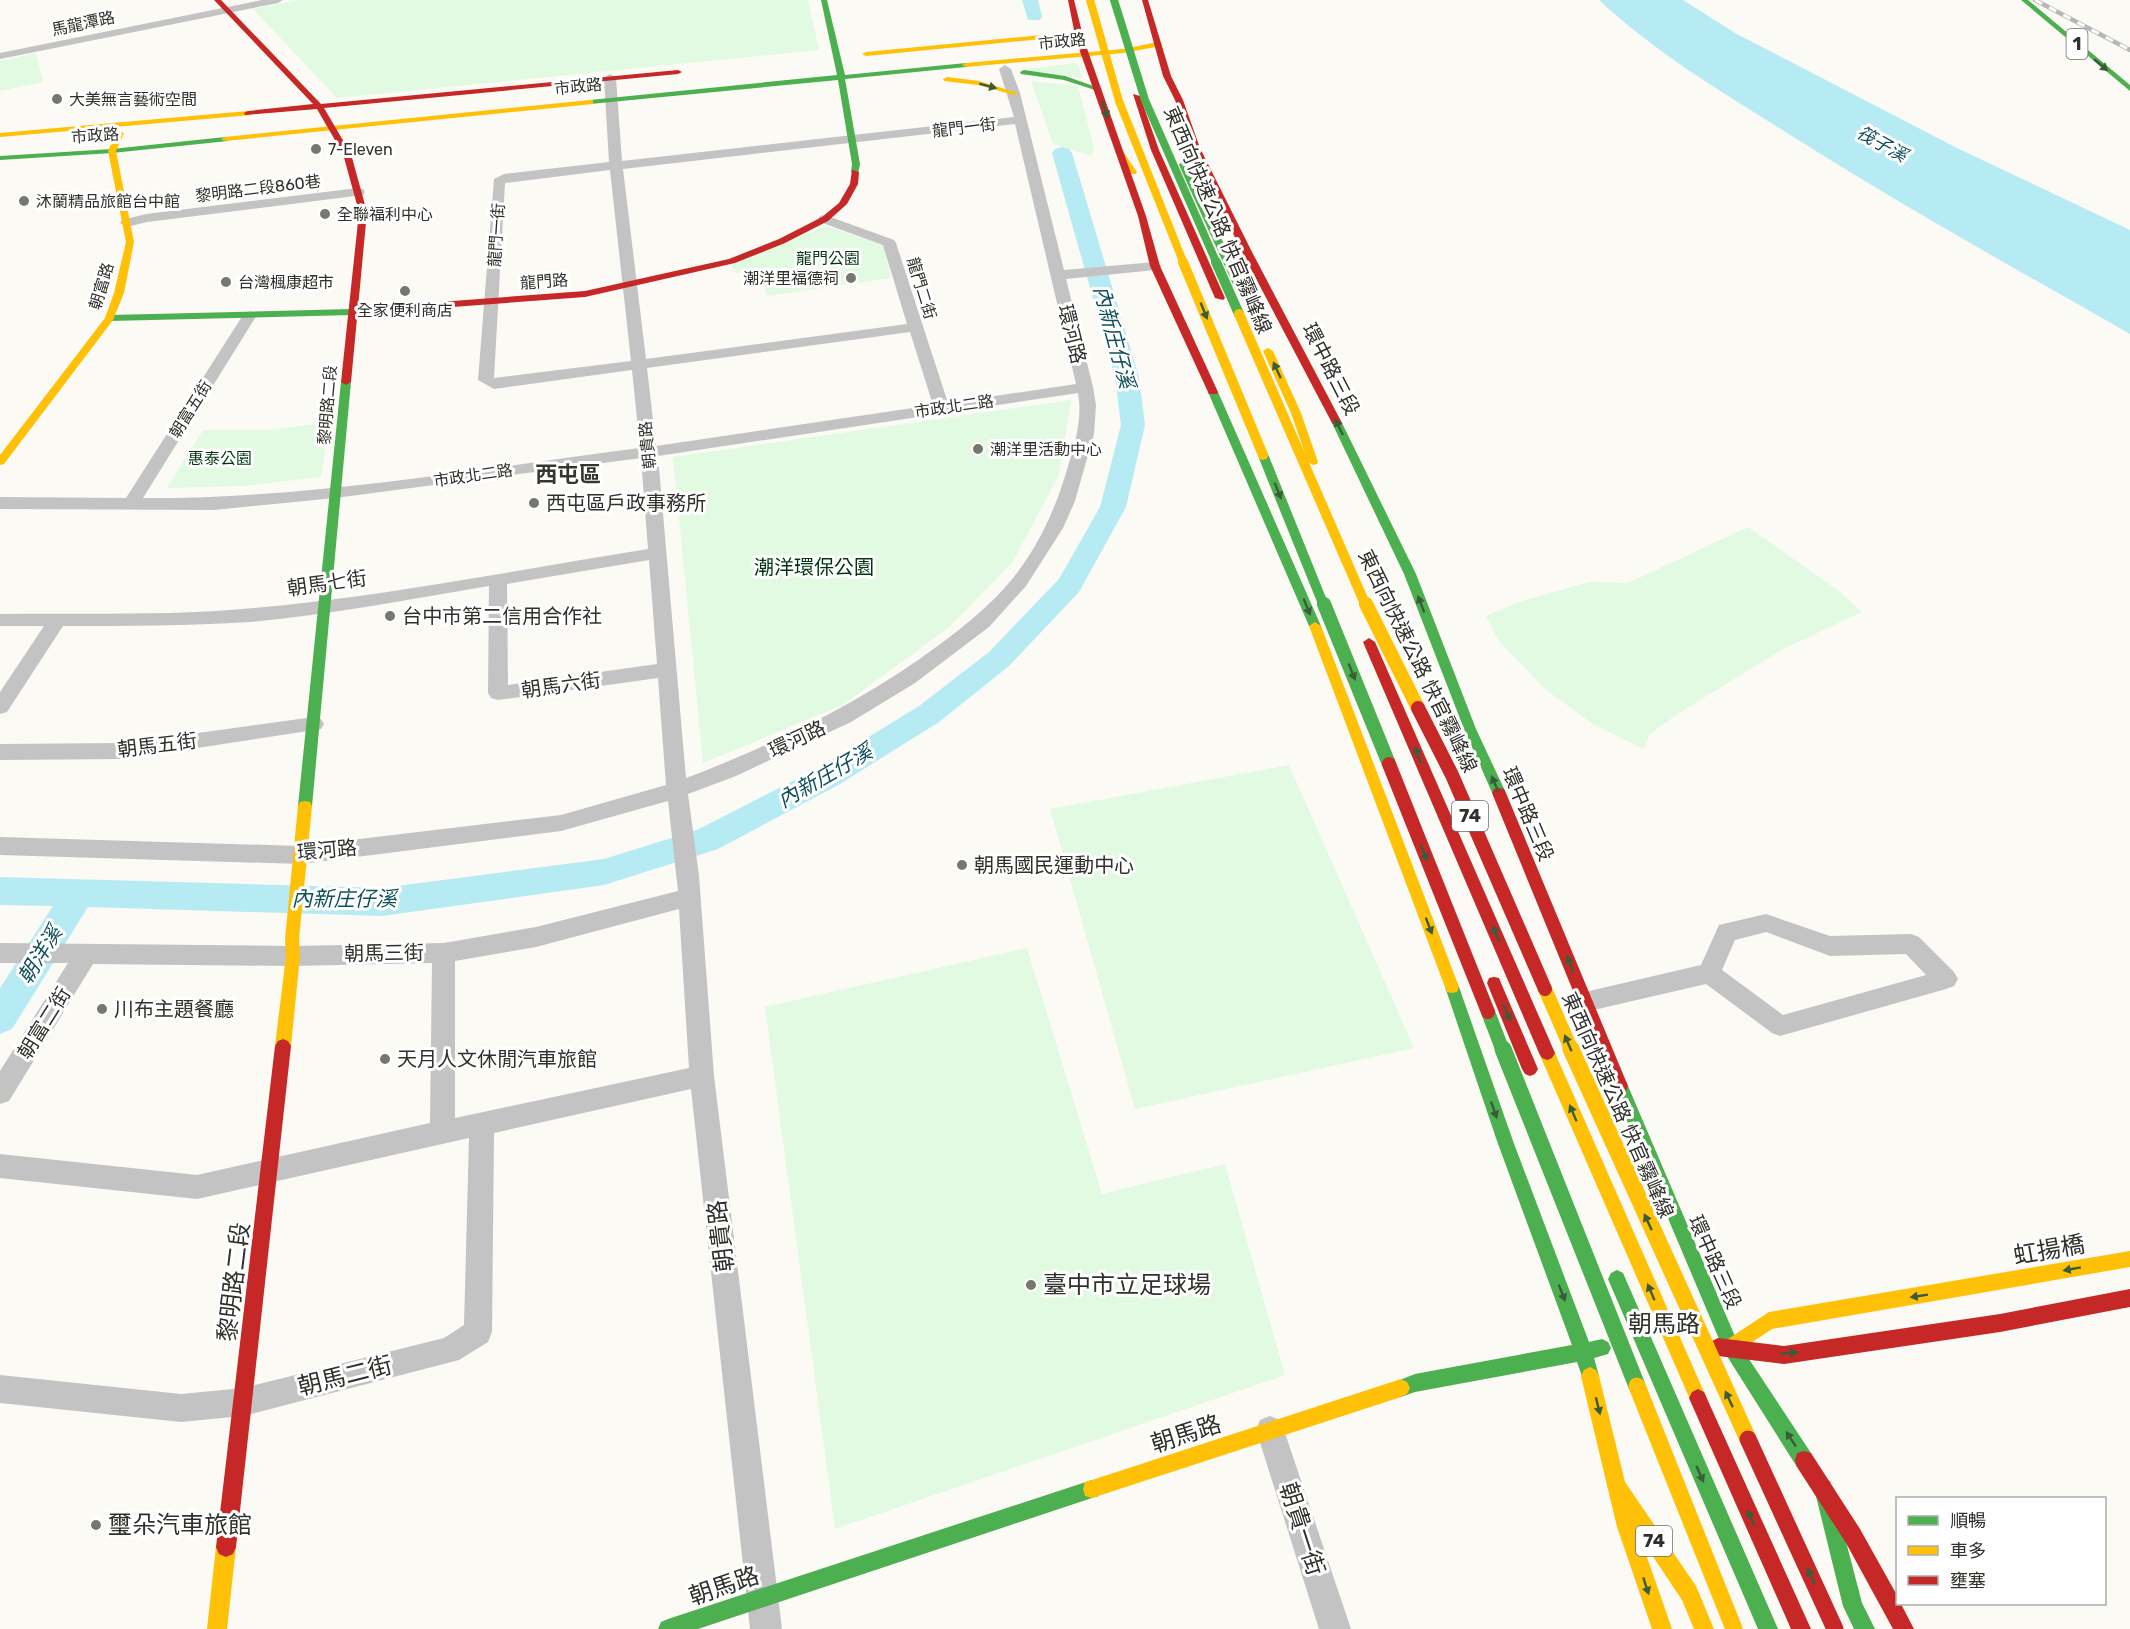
<svg xmlns="http://www.w3.org/2000/svg" width="2130" height="1629" font-family="Rubik,'Noto Sans TC',sans-serif">
	<rect width="100%" height="100%" fill="#fbfaf5"/>
	<path fill="#e2fae1" d="M298,0h510l11,50 -482,48 -84,-89z
		M36,53l7,29 -43,9v-30z
		M1075,63l3,1 4,13 -2,1 -59,-8z
		M1031,81l47,5 16,62 -2,8 -39,-12z
		M826,226l58,19 7,33 -124,18 -8,-26 -22,3 -7,-8z
		M1071,400l-12,75 -47,88 -64,65 -105,77 -140,58 -30,-306z
		M329,422l-8,55 -77,9 -77,2 36,-58h68z
		M1748,527l91,64 23,21 -79,37 -104,64 -29,21 -6,15 -50,-24 -49,-36 -47,-49 -12,-24 33,-14 70,-20 39,1z
		M1289,765l125,283 -279,61 -85,-300z
		M1027,948l75,246 123,-30 60,211 -450,154 -70,-522z"/>
	<path fill="#b7ebf4" d="M1599,0h84l52,33 222,115 173,82v104c-116,-66 -233,-131 -346,-203 -64,-40 -129,-79 -185,-131z"/>
	<g fill="none" stroke-linecap="round" stroke-linejoin="round">
		<path fill="#b7ebf4" fill-rule="evenodd" d="M1022,0h16l4,16 -2,4h-12z
			M1062,147l7,2 3,4 67,224 6,48 -19,82 -47,85 -70,74 -70,56 -99,62 -122,65 -114,36 -222,31 -294,-9 -76,122 -12,5v-46l53,-82 -53,-1v-28l382,11 222,-29 93,-29 121,-62 101,-62 70,-54 70,-73 41,-72 21,-82 -6,-48 -63,-224 3,-4z"/>
		<path fill="#c4c3c4" fill-rule="evenodd" d="M262,0h21l-5,3 -278,56v-6z
			M1005,65l6,4 9,24 44,177 91,-8 7,4 -7,4 -89,9 27,108 3,18 -2,29 -19,67 -12,27 -37,58 -37,41 -74,56 -64,39 -115,54 -48,18 11,82 15,200 68,553h-32l-59,-540 -197,44 -2,199 -4,10 -29,18 -216,56 -62,6 -181,-19v-28l181,19 62,-6 201,-50 20,-13 5,-187 -272,61 -197,-21v-24l197,21 233,-52 2,-160 -139,3 -200,-2 -84,137 -9,3v-33l68,-108h-68v-20l293,3 151,-3 92,-16 142,-36 -10,-90 -107,30 -260,33 -301,-9v-18l301,9 260,-31 105,-30 -8,-107 -160,22 -7,-2 -3,-5 1,-107c-79,13 -159,29 -239,36 -62,4 -124,4 -187,4l-56,86 -7,2v-22l44,-66h-44v-12c84,-1 170,2 254,-6 132,-12 263,-38 394,-59l-7,-91 -306,40 -121,12 -214,-1v-12l126,1 117,-183 7,-4 7,4 -114,183c167,1 333,-29 497,-50l-8,-78 -138,19 -16,-9 16,-201 10,-5 105,-12 -5,-84 6,-4 6,4 6,83 392,-44 -15,-48zM1015,124l61,260 -128,19 -52,-160 -2,-3 -69,-25 -5,1 -2,3 2,3 63,23 24,79 -261,35 -23,-190zM610,170l21,191 -137,17 11,-195zM910,332l23,73 -277,41 -9,-78zM1078,393c5,28 -4,53 -12,80 -11,37 -28,74 -53,105 -21,26 -47,47 -74,67 -77,57 -163,99 -253,133l-28,-322zM649,560l8,104 -149,21 -1,-101zM679,909l10,159 -234,50v-157l81,-14z
			M358,188l5,1 2,3 -2,3 -216,27 -20,5 -7,-4 2,-3 24,-6z
			M314,717l7,2 3,5 -3,5 -196,30 -125,1v-16l125,-1z
			M1766,914l64,22 81,-2 8,3 35,35 4,7 -4,7 -8,3 -166,47 -8,-3 -66,-49 -121,28 -8,-3 -4,-7 4,-7 8,-3 116,-27 18,-40zM1766,932l64,24 76,-2 20,21 -143,40 -61,-45 13,-30z
			M1270,1416l10,4 4,10 67,199h-32l-63,-199 4,-10z"/>
		<path fill="#4caf50" fill-rule="evenodd" d="M821,0h6l18,75 121,-12 4,2 -4,2 -121,12 15,85 -2,10 -7,-2 1,-8 -14,-84 -248,24 -4,-2 4,-2 247,-25z
			M2021,0h7l102,85v6z
			M1024,70l41,6 37,13 -4,2 -34,-11 -43,-6 -1,-2z
			M225,137l4,2 -1,2 -116,12 -112,7v-4l112,-7z
			M1193,146l7,2 -13,17 60,128 -2,2 -8,-2 -58,-128z
			M439,302l5,3 -2,2 -90,8 -242,6 -5,-3 5,-3 242,-6z
			M346,379l5,3 -39,424 -2,4h-10l-2,-4 43,-424z
			M1213,389l5,3 103,234 -2,3 -4,1 -6,-4 -101,-234z
			M1337,420l5,3 74,151 60,155 30,64 -2,4h-10l-30,-68 -60,-155 -72,-151z
			M1452,981l5,1 2,5 54,154 76,201 13,-3 6,3 3,6 -3,6 -14,4 5,18 -3,6 -6,3 -6,-3 -7,-20 -162,30 -14,5 -6,-3 -3,-6 3,-6 20,-8 157,-29 -75,-204 -52,-154 2,-5z
			M1620,1079l6,2 2,5 109,255 74,112 2,7 -2,7 -7,2 -7,-2 -72,-114 -113,-267 2,-5z
			M1617,1270l6,3 155,356h-20l-150,-350 3,-6z
			M1823,1479l7,2 2,7 30,115 13,26h-21l-11,-23 -29,-118 2,-7z
			M1092,1480l7,2 2,7 -2,7 -7,2 -394,131h-40l3,-7 7,-3z"/>
		<path fill="#ffc107" fill-rule="evenodd" d="M1063,33l21,7 -4,2 -17,-5 -197,19 -4,-2 4,-2z
			M1158,42l4,2 -1,2 -38,7 -157,14 -4,-2 4,-2 157,-14z
			M947,77l32,4 39,12 -4,2 -36,-10 -34,-4 -1,-2z
			M590,100h3v4l-368,37 -4,-2 4,-2z
			M248,111l4,2 -1,2 -251,22v-4z
			M117,131l7,2 -8,18 18,91 -10,51 -11,27 -109,144 -4,1v-10l105,-137 9,-25 12,-51 -18,-91z
			M1116,150h6l15,22 -1,2h-6l-15,-22z
			M1268,348l5,3 28,62 17,49 -1,2 -4,1 -5,-3 -17,-49 -28,-62z
			M1315,622l6,4 138,361 -2,5 -5,1 -5,-1 -2,-5 -136,-361z
			M305,801l5,1 2,4 -13,133 1,17 -9,90 -3,5 -5,2 -5,-2 -3,-5 11,-90 -1,-17 13,-133 2,-4z
			M1547,1046l5,2 3,5 149,339 3,6 -3,6 -6,3 -6,-3 -153,-351 3,-5z
			M2130,1251v16l-358,62 -41,27 -6,-3 -3,-6 3,-6 44,-29z
			M1590,1367l6,3 3,6 26,106 71,104 18,43h-20l-12,-29 -42,-63 32,92h-20l-35,-102 -36,-151 3,-6z
			M1401,1379l6,3 3,6 -3,6 -6,3 -309,101 -7,-2 -2,-7 2,-7 7,-2z
			M226,1537l7,3 3,7 -9,82h-20l9,-82 3,-7z"/>
		<path fill="#c62828" fill-rule="evenodd" d="M214,0h7l100,104 357,-34 4,2 -4,2 -354,34 27,46 16,58 -16,170 -5,3 -5,-3 18,-170 -16,-58 -26,-45 -72,6 -1,-2 4,-2 65,-7z
			M1068,0h6l10,40 62,176 14,50 58,126 -1,2h-8l-1,-2 -58,-126 -12,-50 -62,-176z
			M1142,0h6l23,76 12,24 17,48 52,104 90,171 -1,2 -4,1 -5,-3 -90,-171 -50,-104 -17,-48 -12,-24z
			M1133,94l7,2 19,54 66,148 -2,2 -8,-2 -64,-148z
			M852,170l7,2 -1,12 -11,20 -19,17 -43,22 -50,20 -150,34 -146,11 -5,-3 5,-3 146,-11 144,-32 50,-20 43,-22 17,-14 11,-19z
			M1369,638l6,4 180,411 -3,5 -5,2 -5,-2 -3,-5 -176,-411z
			M1499,788l5,1 2,4 122,293 -2,5 -6,2 -6,-2 -2,-5 -120,-293 2,-4z
			M1494,977l5,1 2,5 37,86 -3,5 -5,2 -5,-2 -3,-5 -35,-86 2,-5z
			M283,1039l5,2 3,5 -55,501 -3,7 -7,3 -7,-3 -3,-7 59,-501 3,-5z
			M2130,1289v18l-130,25 -216,32 -66,-8 -6,-3 -3,-6 3,-6 6,-3 66,8 216,-32z
			M1698,1389l6,3 107,237h-20l-102,-231 3,-6z
			M1804,1451l7,2 49,76 38,68v7h3l13,25h-21l-47,-86 -49,-76 -2,-7 2,-7z"/>
		<g stroke="#b6b6b4" stroke-width="4.5">
			<path id="rail" d="M2035,0l95,50"/>
		</g>
		<use href="#rail" stroke="#fff" stroke-width="3" stroke-dasharray="8" stroke-linecap="butt"/>
		<path stroke="#4caf50" stroke-width="8" d="M1114,0l31,100 72,164"/>
		<path stroke="#4caf50" stroke-width="10" d="M1216,262l23,52
			M1263,455l61,151"/>
		<path stroke="#4caf50" stroke-width="14" d="M1324,604l65,160
			M1488,1012l15,39"/>
		<path stroke="#4caf50" stroke-width="17" d="M1503,1049l134,337"/>
		<path stroke="#ffc107" stroke-width="8" d="M1090,0l29,101 65,163"/>
		<path stroke="#ffc107" stroke-width="10" d="M1183,262l80,193
			M1239,314l127,292"/>
		<path stroke="#ffc107" stroke-width="14" d="M1366,604l52,104
			M1545,989l27,62"/>
		<path stroke="#ffc107" stroke-width="17" d="M1571,1049l177,390
			M1637,1386l97,243"/>
		<path stroke="#c62828" stroke-width="14" d="M1418,708l34,67 93,214
			M1389,764l99,248"/>
		<path stroke="#c62828" stroke-width="17" d="M1748,1439l87,190"/>
	</g>
	<defs><path id="oneway-solid" d="M-6-.8H1V-3.2L6.5 0L1 3.2V.8H-6Z" transform="scale(1.5)"/></defs>
	<g fill="#3a5c39">
		<use href="#oneway-solid" transform="translate(2101 65) rotate(40)"/>
		<use href="#oneway-solid" transform="translate(988 86) rotate(15)"/>
		<use href="#oneway-solid" transform="translate(1105 110) rotate(72)"/>
		<use href="#oneway-solid" transform="translate(1204 311) rotate(68)"/>
		<use href="#oneway-solid" transform="translate(1277 370) rotate(-115)"/>
		<use href="#oneway-solid" transform="translate(1339 427) rotate(-116)"/>
		<use href="#oneway-solid" transform="translate(1278 491) rotate(68)"/>
		<use href="#oneway-solid" transform="translate(1421 604) rotate(-111)"/>
		<use href="#oneway-solid" transform="translate(1307 607) rotate(68)"/>
		<use href="#oneway-solid" transform="translate(1352 672) rotate(68)"/>
		<use href="#oneway-solid" transform="translate(1418 755) rotate(-113)"/>
		<use href="#oneway-solid" transform="translate(1495 784) rotate(-114)"/>
		<use href="#oneway-solid" transform="translate(1424 853) rotate(68)"/>
		<use href="#oneway-solid" transform="translate(1429 926) rotate(69)"/>
		<use href="#oneway-solid" transform="translate(1496 934) rotate(-113)"/>
		<use href="#oneway-solid" transform="translate(1570 964) rotate(-112)"/>
		<use href="#oneway-solid" transform="translate(1507 1013) rotate(68)"/>
		<use href="#oneway-solid" transform="translate(1568 1043) rotate(-113)"/>
		<use href="#oneway-solid" transform="translate(1494 1110) rotate(71)"/>
		<use href="#oneway-solid" transform="translate(1573 1113) rotate(-113)"/>
		<use href="#oneway-solid" transform="translate(1648 1222) rotate(-115)"/>
		<use href="#oneway-solid" transform="translate(2072 1269) rotate(170)"/>
		<use href="#oneway-solid" transform="translate(1651 1292) rotate(-113)"/>
		<use href="#oneway-solid" transform="translate(1562 1293) rotate(69)"/>
		<use href="#oneway-solid" transform="translate(1919 1296) rotate(171)"/>
		<use href="#oneway-solid" transform="translate(1789 1353) rotate(-4)"/>
		<use href="#oneway-solid" transform="translate(1729 1399) rotate(-115)"/>
		<use href="#oneway-solid" transform="translate(1598 1406) rotate(76)"/>
		<use href="#oneway-solid" transform="translate(1791 1439) rotate(-123)"/>
		<use href="#oneway-solid" transform="translate(1700 1474) rotate(66)"/>
		<use href="#oneway-solid" transform="translate(1751 1518) rotate(-114)"/>
		<use href="#oneway-solid" transform="translate(1811 1576) rotate(-115)"/>
		<use href="#oneway-solid" transform="translate(1646 1586) rotate(72)"/>
	</g>
	<g fill="#777772" stroke="#fff" stroke-width="2">
		<circle cx="57" cy="99" r="6"/>
		<circle cx="316" cy="149" r="6"/>
		<circle cx="24" cy="201" r="6"/>
		<circle cx="325" cy="214" r="6"/>
		<circle cx="851" cy="278" r="6"/>
		<circle cx="226" cy="282" r="6"/>
		<circle cx="405" cy="291" r="6"/>
		<circle cx="978" cy="449" r="6"/>
		<circle cx="534" cy="503" r="6"/>
		<circle cx="390" cy="616" r="6"/>
		<circle cx="962" cy="865" r="6"/>
		<circle cx="102" cy="1009" r="6"/>
		<circle cx="385" cy="1059" r="6"/>
		<circle cx="1031" cy="1285" r="6"/>
		<circle cx="96" cy="1525" r="6"/>
	</g>
	<g text-anchor="middle" stroke-width="6" stroke-linejoin="round" paint-order="stroke">
		<g font-size="16" fill="#30302c" stroke="#fff">
			<text transform="translate(83 23) rotate(-12)" y="6">馬龍潭路</text>
			<text transform="translate(1062 41) rotate(-6)" y="6">市政路</text>
			<text transform="translate(578 86) rotate(-6)" y="6">市政路</text>
			<text transform="translate(964 127) rotate(-7)" y="6">龍門一街</text>
			<text transform="translate(95 135) rotate(-4)" y="6">市政路</text>
			<text transform="translate(258 188) rotate(-7)" y="6">黎明路二段860巷</text>
			<text transform="translate(496 235) rotate(-86)" y="6">龍門一街</text>
			<text transform="translate(544 281) rotate(-4)" y="6">龍門路</text>
			<text transform="translate(101 286) rotate(-73)" y="6">朝富路</text>
			<text transform="translate(922 288) rotate(73)" y="6">龍門二街</text>
			<text transform="translate(327 405) rotate(-85)" y="6">黎明路二段</text>
			<text transform="translate(954 406) rotate(-8)" y="6">市政北二路</text>
			<text transform="translate(190 409) rotate(-58)" y="6">朝富五街</text>
			<text transform="translate(647 445) rotate(-96)" y="6">朝貴路</text>
			<text transform="translate(473 475) rotate(-8)" y="6">市政北二路</text>
		</g>
		<g font-size="16" fill="#30302c" stroke="#fff" text-anchor="start">
			<text x="69" y="105">大美無言藝術空間</text>
			<text x="328" y="155">7-Eleven</text>
			<text x="36" y="207">沐蘭精品旅館台中館</text>
			<text x="337" y="220">全聯福利中心</text>
			<text x="839" y="284" text-anchor="end">潮洋里福德祠</text>
			<text x="238" y="288">台灣楓康超市</text>
			<text x="405" y="316" text-anchor="middle">全家便利商店</text>
			<text x="990" y="455">潮洋里活動中心</text>
		</g>
		<g font-size="16" fill="#00360f" stroke="#fff">
			<text x="828" y="264">龍門公園</text>
			<text x="220" y="464">惠泰公園</text>
		</g>
		<g fill="#fff" stroke="#6e6e6b" stroke-width="1.5">
			<rect x="2066.5" y="29" width="21" height="30" rx="4.5"/>
			<rect x="1452" y="801" width="36" height="30" rx="4.5"/>
			<rect x="1636" y="1526" width="36" height="30" rx="4.5"/>
		</g>
		<g font-size="18" font-weight="bold" fill="#30302c">
			<text x="2077" y="50">1</text>
			<text x="1470" y="822">74</text>
			<text x="1654" y="1547">74</text>
		</g>
		<g font-size="18" font-style="italic" fill="#0f505b" stroke="#fff">
			<text transform="translate(1882 144) rotate(29)" y="6">筏子溪</text>
		</g>
		<g font-size="20" fill="#30302c" stroke="#fff">
			<text transform="translate(1218 220) rotate(67)" y="7">東西向快速公路 快官霧峰線</text>
			<text transform="translate(1072 334) rotate(76)" y="7">環河路</text>
			<text transform="translate(1331 369) rotate(63)" y="7">環中路三段</text>
			<text transform="translate(327 583) rotate(-8)" y="7">朝馬七街</text>
			<text transform="translate(1418 661) rotate(64)" y="7">東西向快速公路 快官霧峰線</text>
			<text transform="translate(561 685) rotate(-8)" y="7">朝馬六街</text>
			<text transform="translate(797 739) rotate(-25)" y="7">環河路</text>
			<text transform="translate(157 745) rotate(-7)" y="7">朝馬五街</text>
			<text transform="translate(1528 814) rotate(67)" y="7">環中路三段</text>
			<text transform="translate(327 850) rotate(-5)" y="7">環河路</text>
			<text transform="translate(384 953) rotate(-1)" y="7">朝馬三街</text>
			<text transform="translate(44 1023) rotate(-58)" y="7">朝富二街</text>
			<text transform="translate(1618 1105) rotate(66)" y="7">東西向快速公路 快官霧峰線</text>
			<text transform="translate(1715 1262) rotate(66)" y="7">環中路三段</text>
		</g>
		<g font-size="20" fill="#30302c" stroke="#fff" text-anchor="start">
			<text x="546" y="510">西屯區戶政事務所</text>
			<text x="402" y="623">台中市第二信用合作社</text>
			<text x="974" y="872">朝馬國民運動中心</text>
			<text x="114" y="1016">川布主題餐廳</text>
			<text x="397" y="1066">天月人文休閒汽車旅館</text>
		</g>
		<g font-size="20" fill="#00360f" stroke="#fff">
			<text x="814" y="574">潮洋環保公園</text>
		</g>
		<g font-size="21" font-style="italic" fill="#0f505b" stroke="#fff">
			<text transform="translate(1114 337) rotate(75)" y="7">內新庄仔溪</text>
			<text transform="translate(825 776) rotate(-30)" y="7">內新庄仔溪</text>
			<text x="344" y="906">內新庄仔溪</text>
			<text transform="translate(40 955) rotate(-58)" y="7">朝洋溪</text>
		</g>
		<g font-size="22" font-weight="bold" fill="#37352f" stroke="#fff">
			<text x="568" y="482">西屯區</text>
		</g>
		<g font-size="24" fill="#30302c" stroke="#fff">
			<text transform="translate(721 1236) rotate(-97)" y="8">朝貴路</text>
			<text transform="translate(2049 1250) rotate(-10)" y="8">虹揚橋</text>
			<text transform="translate(234 1282) rotate(-83)" y="8">黎明路二段</text>
			<text x="1664" y="1332">朝馬路</text>
			<text transform="translate(345 1376) rotate(-14)" y="8">朝馬二街</text>
			<text transform="translate(1186 1434) rotate(-18)" y="8">朝馬路</text>
			<text transform="translate(1302 1529) rotate(72)" y="8">朝貴一街</text>
			<text transform="translate(724 1586) rotate(-19)" y="8">朝馬路</text>
		</g>
		<g font-size="24" fill="#30302c" stroke="#fff" text-anchor="start">
			<text x="1043" y="1293">臺中市立足球場</text>
			<text x="108" y="1533">璽朵汽車旅館</text>
		</g>
	</g>
	<rect x="1896" y="1497" width="210" height="108" fill="#ffffff" stroke="#acacab" stroke-width="1.5"/>
	<rect x="1908" y="1516" width="30" height="9" fill="#4caf50" stroke="#acacab" stroke-width="1.5"/>
	<text x="1950" y="1527" font-size="18" fill="#30302c">順暢</text>
	<rect x="1908" y="1546" width="30" height="9" fill="#ffc107" stroke="#acacab" stroke-width="1.5"/>
	<text x="1950" y="1557" font-size="18" fill="#30302c">車多</text>
	<rect x="1908" y="1576" width="30" height="9" fill="#c62828" stroke="#acacab" stroke-width="1.5"/>
	<text x="1950" y="1587" font-size="18" fill="#30302c">壅塞</text>
</svg>
